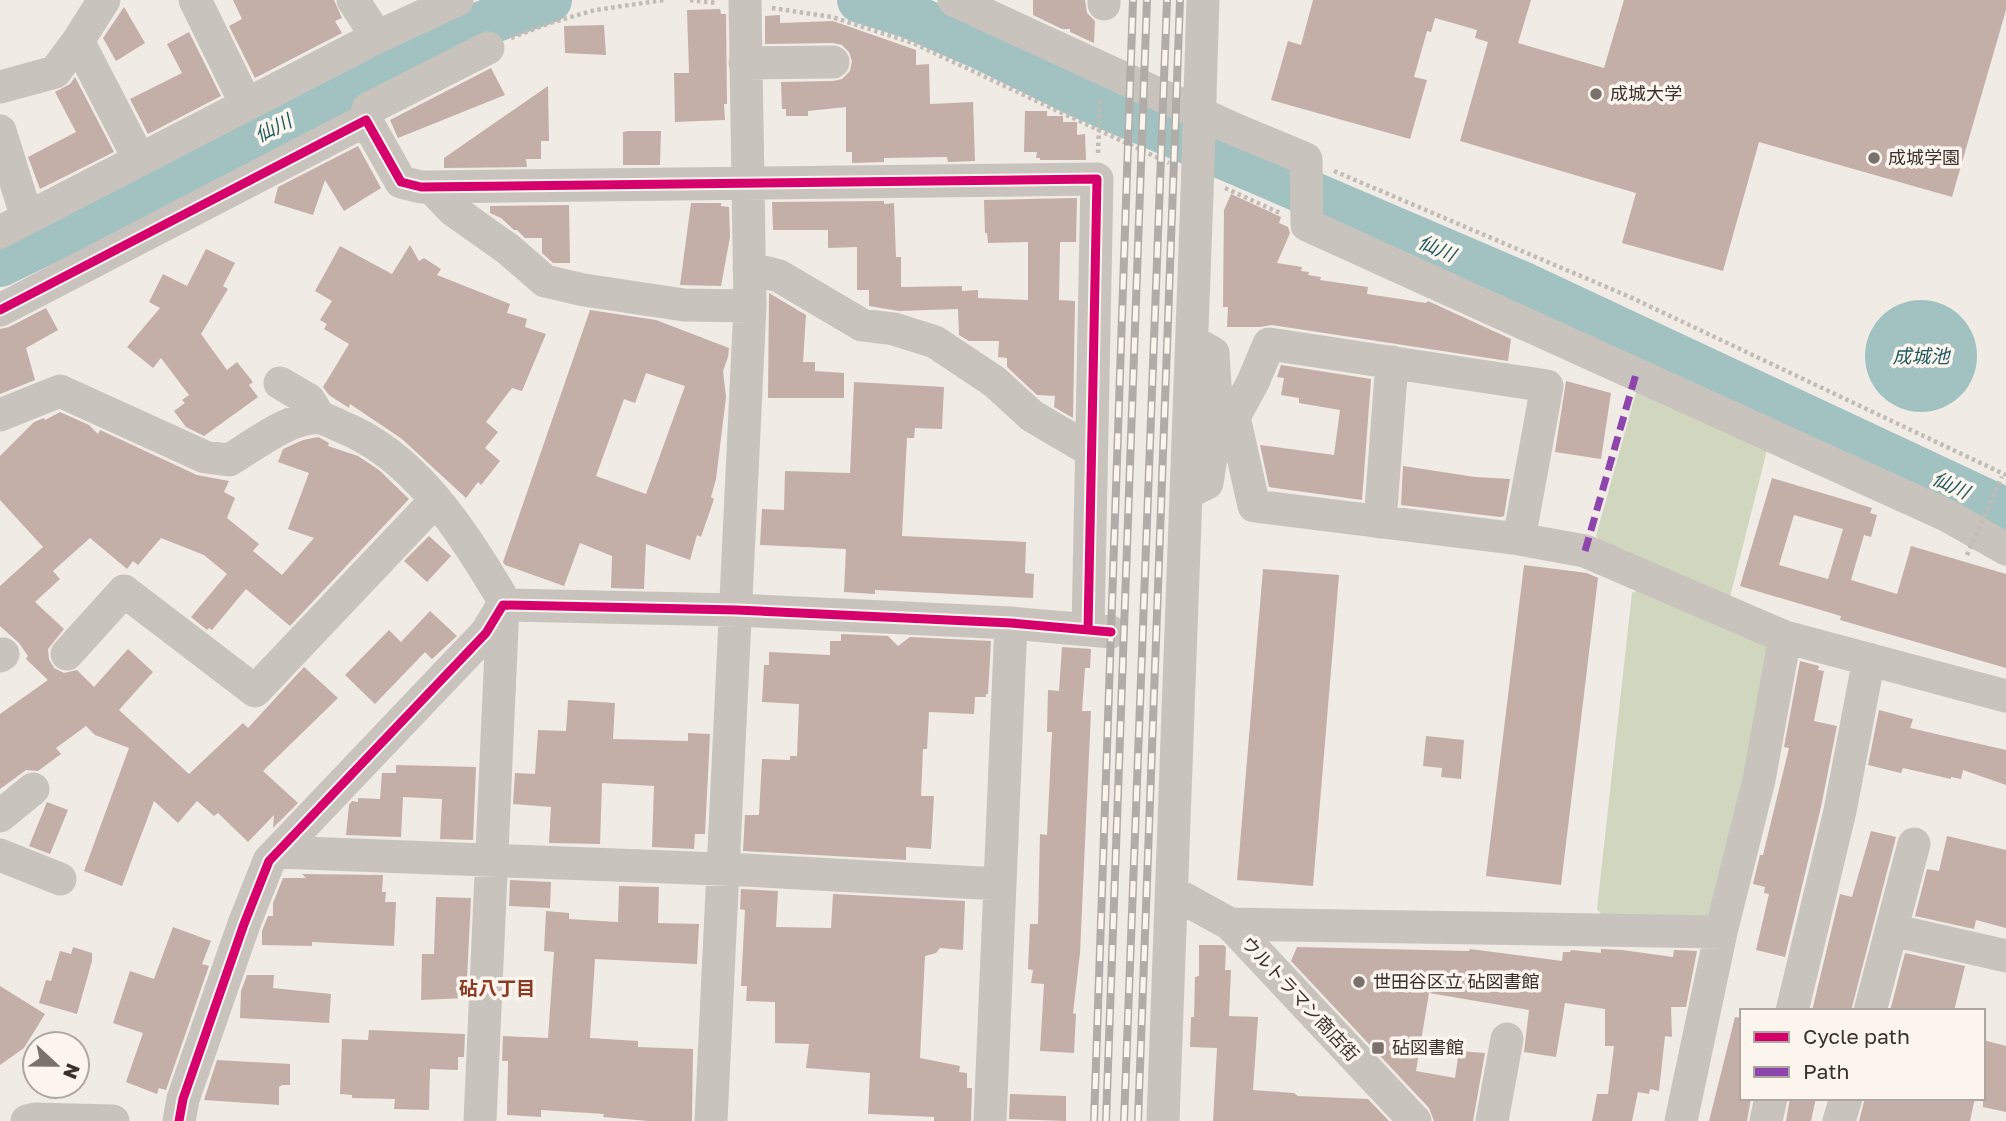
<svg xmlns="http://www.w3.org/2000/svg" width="2006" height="1121" font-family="'Golos Text','Noto Sans JP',sans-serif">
	<rect width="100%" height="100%" fill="#f0ebe5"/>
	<path fill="#d1d6bf" d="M1637,389l132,53 -39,155 -126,-50 -8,-11z
		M1640,589l125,50 6,14 -56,256 -8,7h-104l-6,-7 35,-316z"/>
	<path fill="#a1c2c1" d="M1865 356a56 56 0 1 1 112 0a56 56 0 1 1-112 0Z"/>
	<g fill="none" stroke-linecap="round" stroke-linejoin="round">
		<path stroke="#a1c2c1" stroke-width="46" d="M860,0l48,15 76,33 96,47 446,191 480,225
			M0,264l208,-101 260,-134 81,-29"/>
	</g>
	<path fill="#c3afa7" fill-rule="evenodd" d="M233,0h101l8,18 -7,3 7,12 -87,45 -26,-52 13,-7z
		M1033,0h52l2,13 8,8 -1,22 -24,-11v-3h-8l-29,-14z
		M1313,0h218l-13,43 86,25 20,-68h382v10l-54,187 -193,-55 -36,129 -101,-28 14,-50 -176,-52 28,-99 -13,-4 2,-8 -42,-12 -4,14 -4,-1 -13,46 13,3 -17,59 -139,-39 17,-59 13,4z
		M124,7l21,36 -29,18 -13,-23z
		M720,9l1,5h5l1,90h-3l1,16 -50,2 -1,-49h15l-2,-63z
		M780,15v8l53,-2 83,29v15l13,-1 1,40 43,-2 2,59 -27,1 -1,-5 -63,1v4l-32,1v-11h-6v-45l-38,4v5h-22v-7h-4l-1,-27 52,-1 9,-2 8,-8 2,-10 -3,-9 -7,-7 -9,-2 -68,1v-28z
		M604,25l2,30 -41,-2 -1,-27z
		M189,32l32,64 -73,38 -18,-35 52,-26 -15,-29z
		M491,68l14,27 -107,43 -8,-18z
		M75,77l39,75 -74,37 -12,-32 48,-25 -21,-40 15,-8z
		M548,86l1,55h-8v18h-15l1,8 -83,1v-10z
		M1025,111h22v5h16v6h14v13l8,-1 1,26h-46v-2h-4l1,-6h-13z
		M628,131h33l-1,34h-37v-33z
		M358,146l23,42 -37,23 -19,-31 -12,35 -39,-12 4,-16z
		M1231,194l50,23 -2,6 9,4 2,6 -13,30 25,4 -1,4 8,1 -1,3 13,2 -1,3 48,7 -1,7 59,9 2,-2 83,38 -3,22 -236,-36 -12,2h-33l1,-20h-5l1,-97z
		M1077,198l-1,44h-16l-1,58 16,1 -2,117 -19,-11 1,-11 -18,-1 -30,-28v-9l-9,-1 1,-16h-30l-10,-6 -1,-26 -59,2 -30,-5v-16h-12v-43l-29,1v-18h-55l-1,-28 112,-1v3l10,-1 2,54h5v30l61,-1v5l16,-1v8l50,2v-58l-40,1 -1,-10h-2l-1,-33z
		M691,203h30v3l8,1 1,30 -9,49 -41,-1z
		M569,205l1,58h-17l-11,-10v-15h-17l-8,-8h-3l-13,-12 -11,-5v-7z
		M410,245l9,16 5,-3 17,11 -4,6 73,29 -3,9 20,6 -2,8 21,7 -24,57 -10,-3 -26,34 12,10 -13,16 15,13 -19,24 -3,-3 -12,16 -64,-59 -52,-35 -1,4 -20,-13 -6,-8 26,-43 -25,-15 3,-5 -7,-4 12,-19 -17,-10 25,-45 52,28z
		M206,249l29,14 -12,23 5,3 -27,45 26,36 10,-8 16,20 -4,3 9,12 -54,39 -18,-9 -12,-16 11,-8 -3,-3 7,-5 -28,-37 -8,10 -26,-21 33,-39 -11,-6 14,-28 24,12z
		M769,293l37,22 -3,47h12v9l29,2v25h-76z
		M46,308l12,22 -32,18 9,32 -35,14v-65l9,-2z
		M590,310l66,10 73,28 -1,9 -5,14 3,26 -10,82 -5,18 3,2 -13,38 -4,-2 -7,25 -44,-16 -2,45 -33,-1 1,-32 -32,-13 -16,43 -59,-21 -2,-3zM646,373l39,13 -39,108 -50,-18 28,-77 11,4z
		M1281,365l90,14 -9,121 -93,-13 -9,-42 74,10 6,-45 -41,-7v-5l-18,-3 3,-17 -7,-1z
		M1566,381l45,12 -10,66 -46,-7z
		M854,382l90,5 -2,42 -27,-1 -1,10h-7l-5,98 124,6 -1,31 9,1 -1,24 -158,-8v4l-31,-2 2,-43 -86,-4 2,-36 22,1 1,-39 65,2z
		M60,412l29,13 9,9 2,-4 97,45 32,6 -5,11 11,6 -8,20 32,26 -6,7 29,24 32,-37 -26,-9 21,-56 -31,-11 5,-13 20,-9 15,-3 4,2 7,4 -1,3 30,10 21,14 30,29 -119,127 -44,-37 -34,41 -3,-2 -2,2 -16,-13 36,-43 -23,-19 -43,-17 -23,27 -5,-4 -6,8 -37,-31 -37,33 7,8 -25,23 29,27 -16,20 1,10 5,9 10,5 13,-3 17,17 34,-38 25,23 -34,38 70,64 54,-51 5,5 56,-61 34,31 -75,73 35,32 -25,25 1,-13 -26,27 -30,-29 -4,3 -17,-15 -19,22 -24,-22 -32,85 -38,-15 45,-123 -34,-13 -9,-9 -30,22 5,6 -23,17 -12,-1 -26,19v-75l48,-34 -22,-21 2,-3 -9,-13 -19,-17v-40l43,-39 -43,-47v-44l34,-34 10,-4 1,2z
		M1403,466l72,11 35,2 -6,37 -4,1 -99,-12z
		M1772,478l100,30 -2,5 7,2 -6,22 -7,-2 -13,45 46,14 14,-48 95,28v94l-166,-48 1,-4 -101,-30zM1794,515l49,14 -15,50 -49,-14z
		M429,536l22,20 -24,26 -23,-21z
		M1524,565l63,8 11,5 -37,307 -75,-9z
		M1263,569l76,6 -26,311 -76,-6z
		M430,611l27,25 -25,23 -7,-7 -50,52 -30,-29 44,-45 12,12z
		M841,634l47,2 10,10 12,-9 81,4 -3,53h-2v3h-11l-1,17 -45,-2 -2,37h-4l-2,47h13l-3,53 -25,-2v13l-163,-9 2,-36h14l3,-56 28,1v-4h7l2,-52 -37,-2 2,-37h5v-13l61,3v-14h11z
		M1062,647l29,2 -1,19h-5l-3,43h9l-11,242 -7,60 3,1 -2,39 -34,-2 4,-67 -13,-1 2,-13 -5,-1 2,-45h8l2,-90 7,1 5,-103h-5l1,-42 11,1z
		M1800,661l19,5 -1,4 6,1 -10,50 23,5 -16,81 -36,150 -29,-7 13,-56 -5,-1 1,-6 -12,-3 7,-29h3l26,-107 -5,-1z
		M568,700l47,3 -2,36 75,2v-8l22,1 -5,100h-10l-1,15 -42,-2 2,-61 -52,-3 -2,61 -51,-1 2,-36 -38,-3 2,-31 20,1 3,-44 28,1z
		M1879,710l34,9 -3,9 96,22v35l-43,-15 -2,9 -10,-2v2l-48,-11 -2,5 -33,-8z
		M1426,736l38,4 -3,39 -20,-2 1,-9 -19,-2z
		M396,765l80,2 -3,73 -33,-1 2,-40 -39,-2 -2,40 -55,-2 3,-30 3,-4 6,1v-4l22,1 2,-26h14z
		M47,802l21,8 -18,44 -21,-8z
		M1871,831l25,6 -45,174h-39l28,-117 12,3z
		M1947,836l59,14v78l-30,-8 -2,9 -59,-13 12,-47 12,2z
		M302,874l81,1 -1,17h4l-1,10h11l-2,44 -82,-4v4l-50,-1v-14l6,-15h5v-13l10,-25h23z
		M510,880l41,2 -1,26 -41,-2z
		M619,886l40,1 -1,36 41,1 -2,40 -102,-5 -5,79 48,3v6l55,2 -1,72h-44l-45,-4 1,-3 -63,-4v7l-34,-2 1,-54h-6l1,-25 45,2 6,-86 -10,-1 2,-40 23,2v6l49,3z
		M741,889l37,2 -2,36 55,1 2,-34 132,7 -2,49 -23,-2 -4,5 -11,3 -5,102 40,8 -1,6 8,1v15h5l-1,33h-37v-4l-66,-3 2,-41 -64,-5 3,-24 -34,-1v-41l-29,-1 1,-15h-6l4,-76 -5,-1z
		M436,897l35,1 -5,100 -45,2 1,-46h12z
		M173,927l38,14 -9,23 7,2 -43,124 -7,-2 -2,6 -31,-12 17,-49 -30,-10 17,-52 24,8z
		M1199,945h24l3,2 -1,23h6l-2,46 29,1 -5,73 41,3 4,3 70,3 21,22h-176l4,-73 -27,-1 1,-30h3l1,-40 4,-1z
		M73,947l19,6v8l-15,53 -38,-11 7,-23 5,1 9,-30 11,3z
		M1297,947l172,4 1,-2 92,12 1,-9h7l1,-2 30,3v-4l21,1 51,7 1,-7 23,1 -11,56h-15l1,30 -7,-1 -6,55 -9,-2 -1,5 -11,-2 -6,29h-40l5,-27h11l6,-48h-9v-37l-40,-6 -9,54 -32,-5 5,-42 -100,-17 -13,78 39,7 4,-27 26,2 -12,68h-39l-5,-13 -138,-147z
		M1905,953l60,13 -11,45h-64z
		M247,975h27l-1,13 58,6 -2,29 -89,-5 1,-27z
		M0,986l45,28 -21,34 -24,17z
		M1735,1017l7,1v80h9l-4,23h-38z
		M369,1030l96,4 -1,23h-6v13l-28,-1 -1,41 -35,-1 1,-10 -43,-1v-3l-12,-1 2,-55 26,1z
		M1983,1040l23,6v66l-23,-5z
		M217,1060l73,4v21h-8l-3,2v18l-75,-5z
		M1010,1094l56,2v25l-57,-2z
		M1790,1098h26l-5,23h-25z
		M1865,1098h110l-5,23h-111z"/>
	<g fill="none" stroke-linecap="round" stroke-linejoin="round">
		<path stroke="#c2bbb6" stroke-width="4.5" stroke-dasharray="3.5 3.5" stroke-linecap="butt" d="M690,0l27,3
			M772,8l60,9 81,26 256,120
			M511,38l39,-15 45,-13 69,-10
			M1098,153l2,-54
			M1334,171l296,126 376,178
			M1225,188l55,25"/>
		<path stroke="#c9c3be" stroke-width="33" d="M195,0l51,104
			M353,0l24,37
			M954,0l280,129 72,30 1,66 639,290 60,34
			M1104,0v4
			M78,41l61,118
			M488,48l-120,61 -2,11 35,62 20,5h10l666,-8 -9,451
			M745,63l88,-1
			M0,87l55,-15 23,-31 26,-41
			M1200,96l3,-96
			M0,131l27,87
			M431,187l22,23 55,39 37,32 39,9 100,15 66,1
			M0,232l377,-195 80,-37
			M749,268l30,8 83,49 32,4 41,13 60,40 37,34 58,34
			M0,310l366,-190
			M280,383l29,17 11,18
			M0,415l60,-24 145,66 24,3c24,-14 63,-45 91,-42 6,1 14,5 20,8 74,29 120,102 160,168l3,11 -23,516
			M1234,417l19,-35 16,-38 278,42 -28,153
			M1217,418l17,-1 20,89 265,33 66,12 200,86 221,59
			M1191,491l16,-8 10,-65 -4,-65 -21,-12
			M1380,522l12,-160
			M67,654l57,-63 131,100 180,-190
			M0,656l3,-2
			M0,816l33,-27
			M278,852l467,18 254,14
			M0,855l60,24
			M1172,892l58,32 185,197
			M1230,924l491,8
			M1892,930l114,26
			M1792,1011l48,-200 29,-152
			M1870,1011l44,-167
			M27,1121l8,-2 78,2
			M179,1121l4,-22 61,-175 25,-63 217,-228 17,-28 234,5 274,13 100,9
			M711,1121l39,-815 -5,-306
			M990,1121l21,-498
			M1163,1121l34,-927
			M1492,1121l15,-82
			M1681,1121l40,-189 38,-152 26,-143
			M1766,1121l5,-23
			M1839,1121l7,-23"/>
		<g stroke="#b1aca8" stroke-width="8">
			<path id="rail" d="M1094,1121l39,-1121
				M1106,1121l41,-1121
				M1124,1121l43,-1121
				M1138,1121l42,-1121"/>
		</g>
		<use href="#rail" stroke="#fbf5ee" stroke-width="5" stroke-dasharray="16" stroke-linecap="butt"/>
		<path stroke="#c2bbb6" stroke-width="4.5" stroke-dasharray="3.5 3.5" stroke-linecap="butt" d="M1967,555l35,-78"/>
		<path stroke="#c9c3be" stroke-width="33" d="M1197,194l3,-98"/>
		<path stroke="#8e44ad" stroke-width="7" stroke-dasharray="14 7" stroke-linecap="butt" d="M1585,551l51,-177"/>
		<g stroke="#fbf5ee" stroke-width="13">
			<path id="cycleway" d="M0,310l366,-190 35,62 20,5 676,-8 -9,451
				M179,1121l4,-22 61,-175 25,-63 217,-228 17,-28 234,5 274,13 100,9"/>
		</g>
		<use href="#cycleway" stroke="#d6006c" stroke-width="9"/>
	</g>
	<g fill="#7a716c" stroke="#fbf5ee" stroke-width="2.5">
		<circle cx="1596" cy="94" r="7"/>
		<circle cx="1874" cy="158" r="7"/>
		<circle cx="1359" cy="982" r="7"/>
		<rect x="1371" y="1041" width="14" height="14" rx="3.5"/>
	</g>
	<g text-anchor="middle" stroke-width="7" stroke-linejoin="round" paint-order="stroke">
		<g font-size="18" fill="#3b302b" stroke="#fbf5ee" text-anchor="start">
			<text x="1610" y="100">成城大学</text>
			<text x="1888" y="164">成城学園</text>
			<text x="1373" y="988">世田谷区立 砧図書館</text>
			<text x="1392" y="1054">砧図書館</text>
		</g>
		<g font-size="18" fill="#3b302b" stroke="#fbf5ee">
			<text transform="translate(1300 999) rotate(47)" y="6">ウルトラマン商店街</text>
		</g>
		<g font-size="19" font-style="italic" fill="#1f5a5e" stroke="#fbf5ee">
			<text transform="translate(273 128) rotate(-27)" y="7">仙川</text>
			<text transform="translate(1437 248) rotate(23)" y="7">仙川</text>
			<text x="1921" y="363">成城池</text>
			<text transform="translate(1951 485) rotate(25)" y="7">仙川</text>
		</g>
		<g font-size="19" font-weight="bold" fill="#8c3b22" stroke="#fbf5ee">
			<text x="497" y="995">砧八丁目</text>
		</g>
	</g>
	<rect x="1740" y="1009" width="245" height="91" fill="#fbf5ee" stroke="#aea6a0" stroke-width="2"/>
	<rect x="1754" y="1032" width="35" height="10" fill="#d6006c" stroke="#aea6a0" stroke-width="2"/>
	<text x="1803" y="1044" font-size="21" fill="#3b302b">Cycle path</text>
	<rect x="1754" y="1067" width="35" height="10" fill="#8e44ad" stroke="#aea6a0" stroke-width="2"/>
	<text x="1803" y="1079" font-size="21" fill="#3b302b">Path</text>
	<g transform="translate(56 1065) rotate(112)"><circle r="33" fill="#fbf5ee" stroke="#aea6a0" stroke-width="2"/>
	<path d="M0-5L12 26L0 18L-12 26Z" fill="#7a716c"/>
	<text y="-10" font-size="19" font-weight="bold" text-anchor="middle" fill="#3b302b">N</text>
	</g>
</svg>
